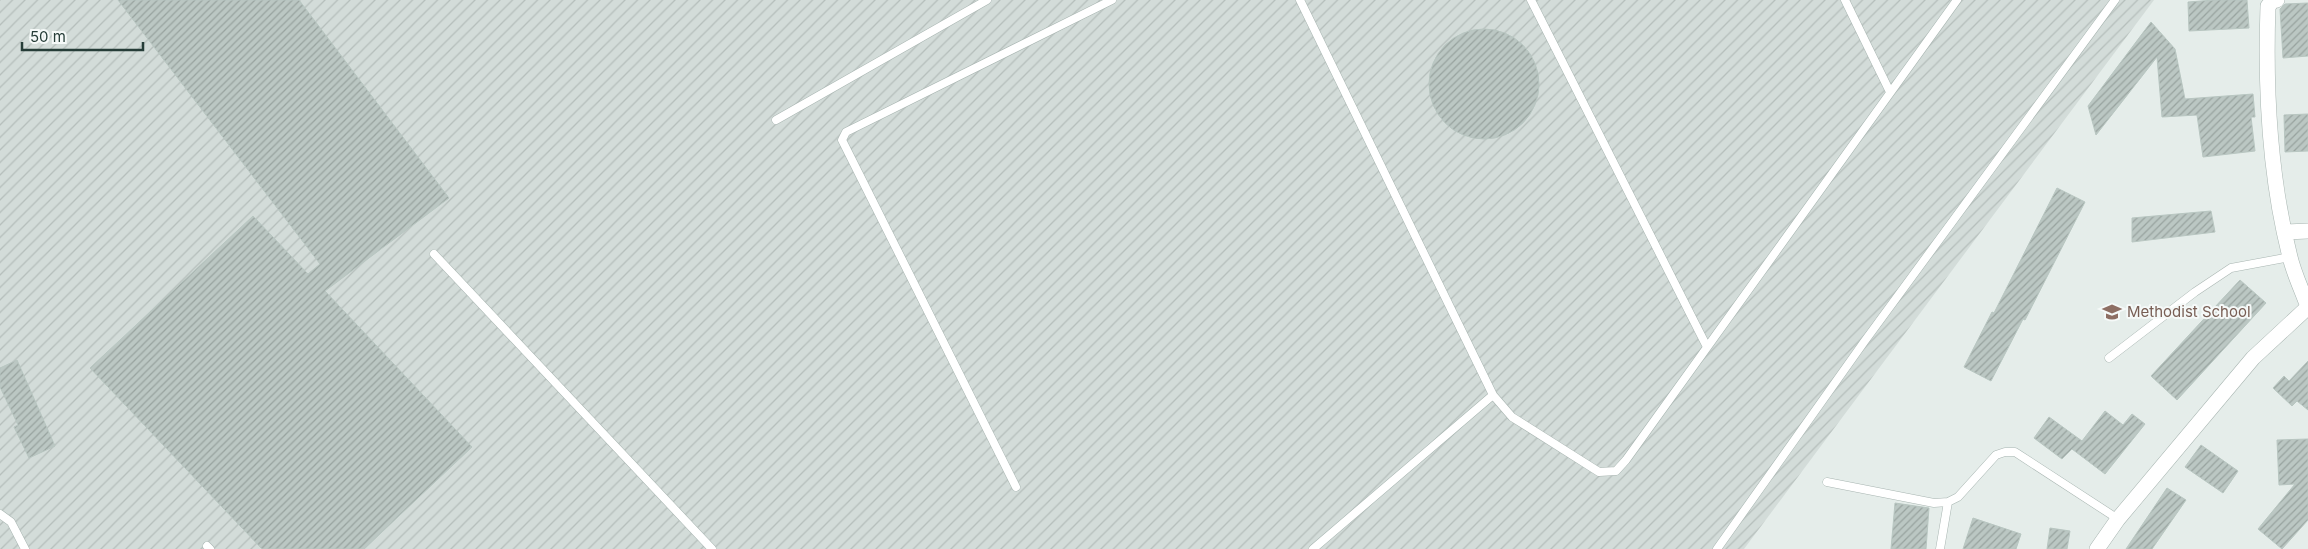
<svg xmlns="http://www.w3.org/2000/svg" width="2308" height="549" font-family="Inter,sans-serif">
	<defs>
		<pattern id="industrial-furrows" width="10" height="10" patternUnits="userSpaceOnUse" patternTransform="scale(1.25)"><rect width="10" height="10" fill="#d3dcd9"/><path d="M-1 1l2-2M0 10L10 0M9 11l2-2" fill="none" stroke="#b5bebb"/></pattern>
		<pattern id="building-hatch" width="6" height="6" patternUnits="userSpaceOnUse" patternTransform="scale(1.25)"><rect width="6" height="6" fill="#bbc7c3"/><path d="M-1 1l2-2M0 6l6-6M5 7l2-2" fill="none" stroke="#98a39f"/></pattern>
	</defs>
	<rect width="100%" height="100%" fill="#e5edea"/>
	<path fill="url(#industrial-furrows)" d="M0,0h2154l-410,549h-1744z"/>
	<path fill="url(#building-hatch)" stroke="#b8c6c1" d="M118,0h181l150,198 -124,93 147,156 -108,102h-102l-172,-181 163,-152 55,58 12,-10z
		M2214,0h33l2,28 -60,3 -1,-29z
		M2308,3v53l-25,2 -3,-49 5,-5z
		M2151,22l24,27 10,50 68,-5 2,23h-4l4,34 -52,6 -6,-42 -35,2 -5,-60 -61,78 -8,-29z
		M1429 84a55 55 0 1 1 110 0a55 55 0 1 1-110 0Z
		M2308,114v37l-23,1 -1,-37z
		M2057,188l28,14 -60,118 -2,-1 -32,62 -27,-14 28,-55 2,1z
		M2211,211l4,21 -83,10v-24z
		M2240,280l26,23 -89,97 -26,-24z
		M17,360l38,86 -26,12 -15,-31 4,-2 -18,-38v-19z
		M2308,361v49l-11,-9 -5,5 -19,-18 11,-12 5,5z
		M2105,411l18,14 9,-11 13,10 -40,50 -33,-25 -10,10 -28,-21 15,-21 33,24z
		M2308,439v81l-26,29 -24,-20 37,-45 -16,1 -2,-45z
		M2201,445l37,26 -15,22 -38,-26z
		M2167,488l19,12 -34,49h-26z
		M1895,503l34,5 -3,41h-35z
		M1973,518l48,16 -5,15h-53z
		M2050,528l20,3 -3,18h-20z"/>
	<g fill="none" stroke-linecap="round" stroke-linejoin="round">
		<g stroke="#a8b5b1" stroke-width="9">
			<path id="lane" d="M1300,0l193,395 19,22 87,55 17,-1 10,-11 331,-460
				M1531,0l176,347
				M1845,0l45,92
				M776,120l211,-120
				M434,254l278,295
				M2109,358l86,-66 36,-24 59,-11
				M1827,482l107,21 14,-1 10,-5 38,-42 9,-3h10l103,67
				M1016,487l-174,-347 4,-8 266,-132
				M0,514l11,8 14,27
				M207,546l3,3
				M1313,549l180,-154
				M1717,549l147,-207 251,-342
				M1940,549l8,-47"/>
		</g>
		<g stroke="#a8b5b1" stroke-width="16">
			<path id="street" d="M2277,0l-4,1 -5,5c-3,84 1,169 22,251 4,17 12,33 18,50
				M2285,232l23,-1
				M2097,549l21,-30 135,-161 55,-51"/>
		</g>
		<use href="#lane" stroke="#fff" stroke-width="8"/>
		<use href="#street" stroke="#fff" stroke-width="15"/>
	</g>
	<defs>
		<g id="school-bare" transform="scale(1.5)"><path d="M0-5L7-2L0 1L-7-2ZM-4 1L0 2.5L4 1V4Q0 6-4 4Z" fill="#8d6e63" stroke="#f5f9f8" stroke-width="2.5" paint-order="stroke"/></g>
	</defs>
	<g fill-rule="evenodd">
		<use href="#school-bare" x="2112" y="312"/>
	</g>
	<g text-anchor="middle" stroke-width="4" stroke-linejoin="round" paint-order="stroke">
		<g font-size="15" fill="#785e54" stroke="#f5f9f8" text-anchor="start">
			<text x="2127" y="317">Methodist School</text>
		</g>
	</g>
	<path d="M22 42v8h121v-8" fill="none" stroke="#263d38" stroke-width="2.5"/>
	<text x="30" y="42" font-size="15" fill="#263d38" stroke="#f5f9f8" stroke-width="4" paint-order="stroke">50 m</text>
</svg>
